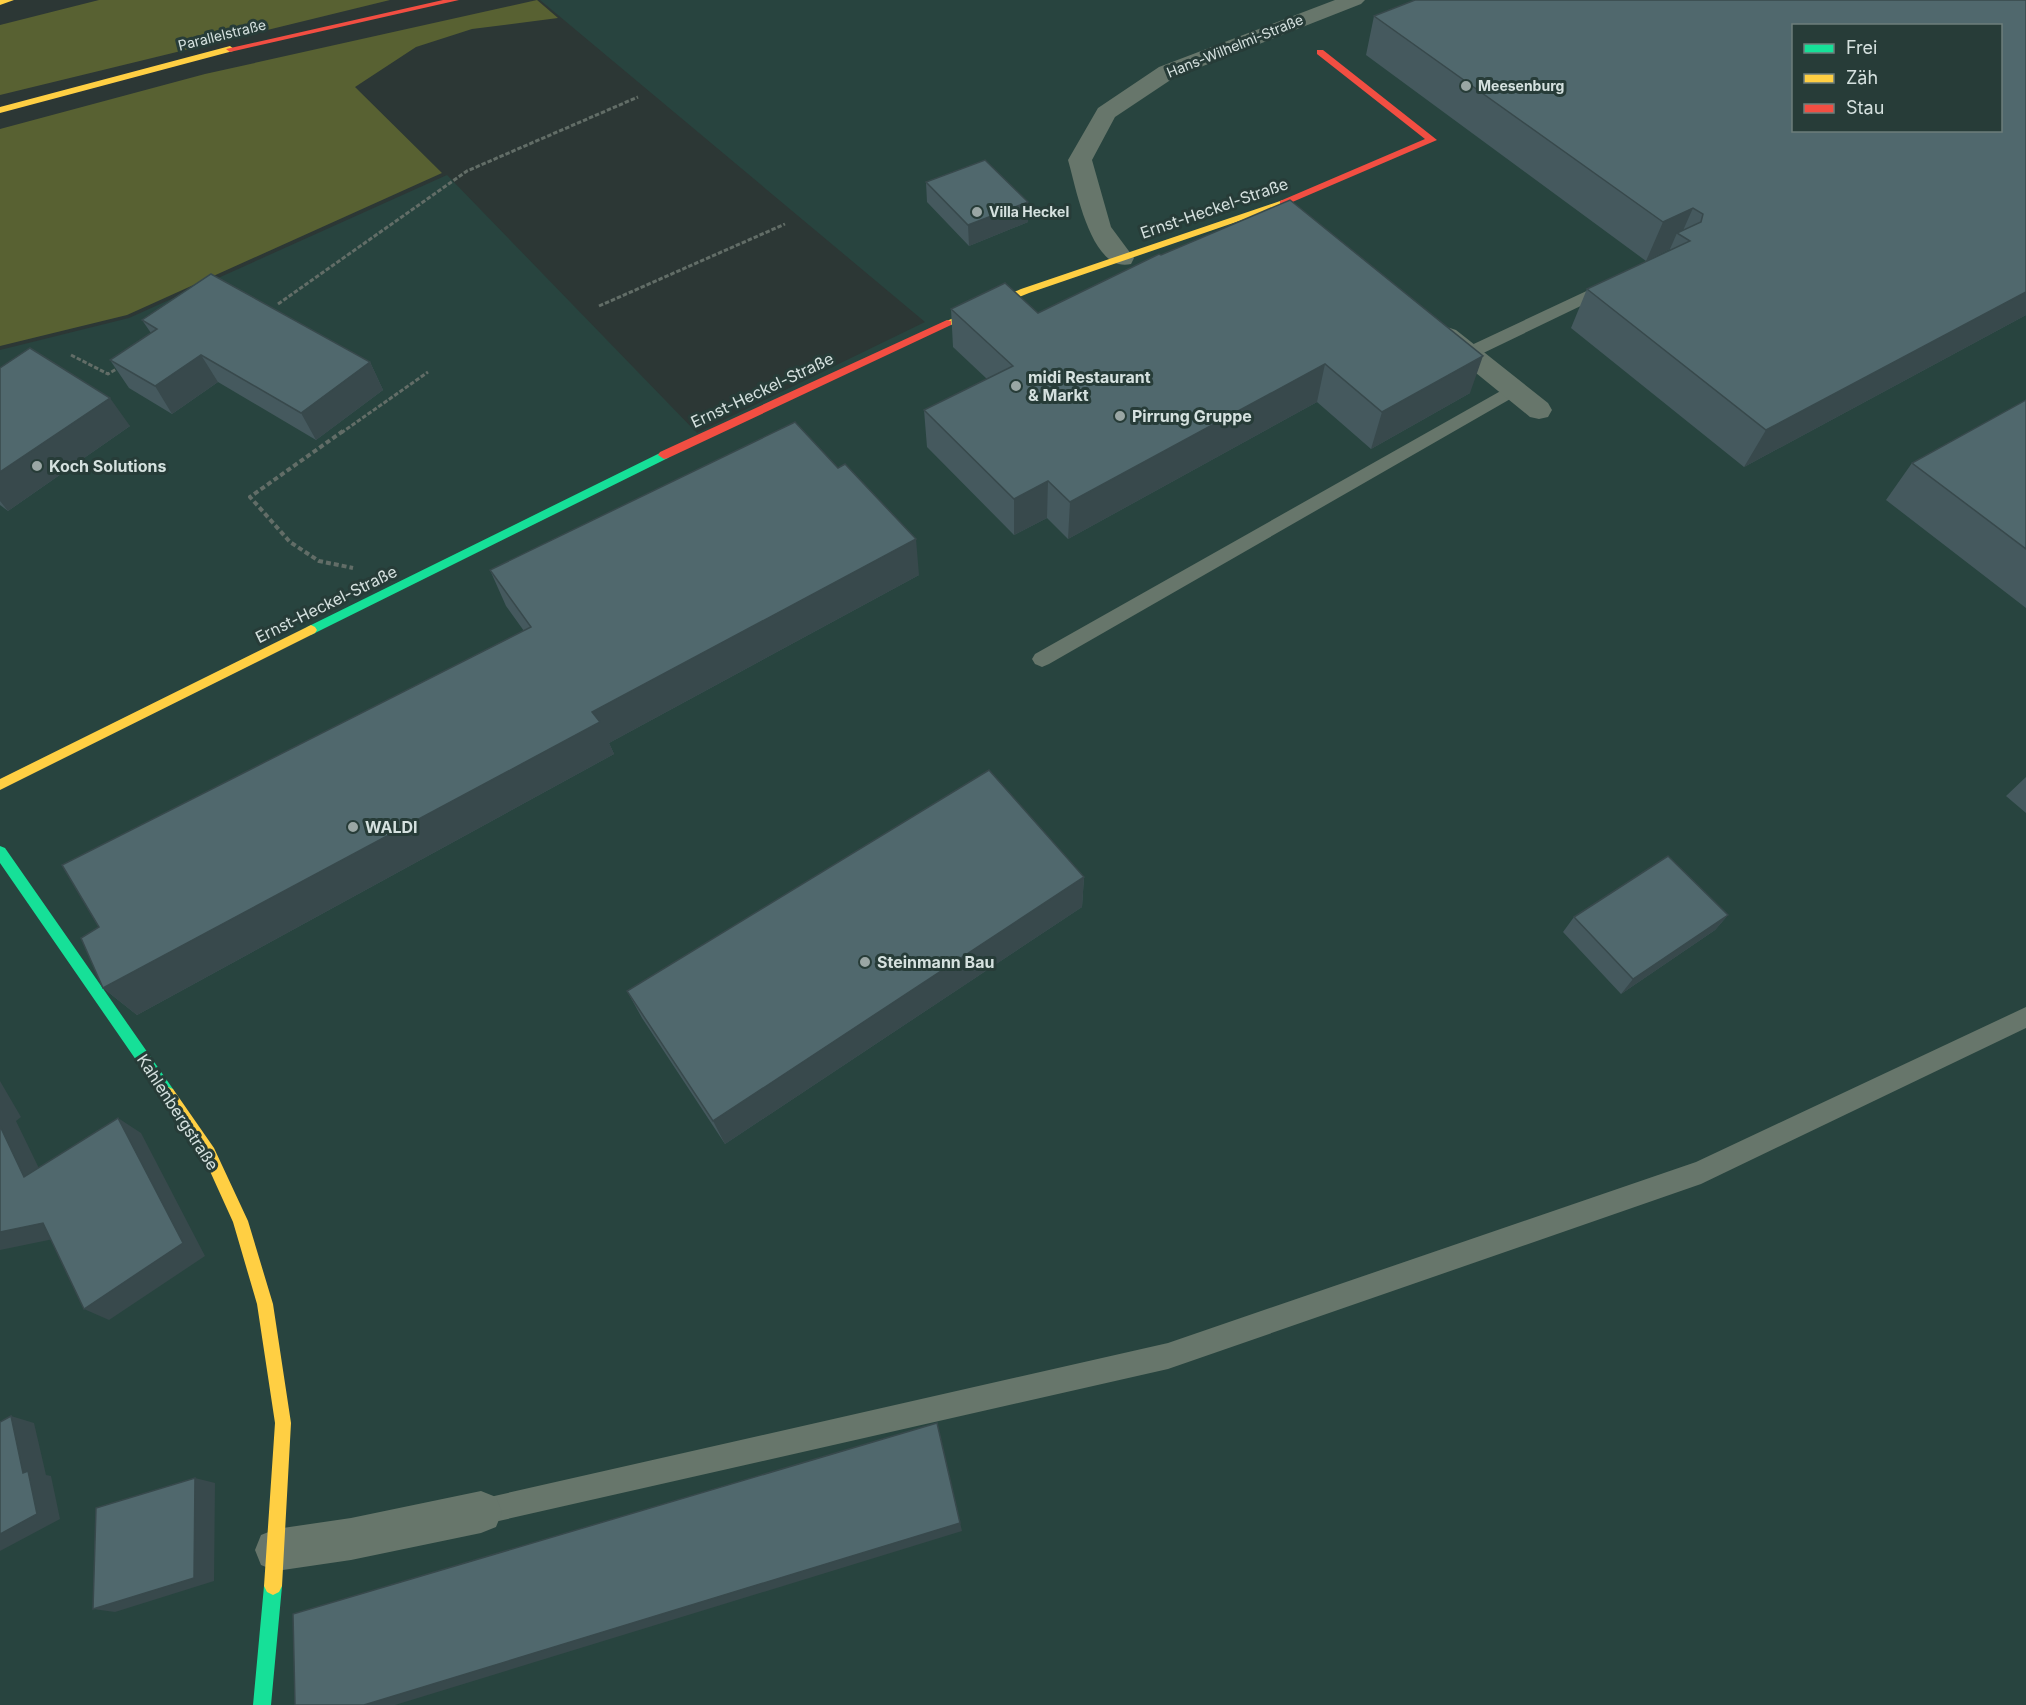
<svg xmlns="http://www.w3.org/2000/svg" width="2026" height="1705" font-family="Inter,sans-serif">
	<rect width="100%" height="100%" fill="#2c3735"/>
	<path fill="#28443f" fill-rule="evenodd" d="M540,0h1486v1705h-2026v-1355l129,-32 318,-143 250,258 228,-111zM1794,26h206v104h-206z"/>
	<path fill="#586132" d="M99,0h291l-390,95v-70z
		M537,0l21,18 -86,11 -56,18 -61,40 87,86 -315,142 -127,31v-217l205,-55z"/>
	<g fill="none" stroke-linecap="round" stroke-linejoin="round">
		<path stroke="#626d67" stroke-width="3" stroke-dasharray="4.5 2" stroke-linecap="butt" d="M278,304l189,-133 171,-74
			M599,306l186,-82
			M71,355l37,19 10,-6
			M341,433l87,-61"/>
		<path stroke="#626d67" stroke-width="4" stroke-dasharray="5 3" stroke-linecap="butt" d="M343,431l-93,66 40,45 29,19 34,7"/>
		<path fill="#67766b" fill-rule="evenodd" d="M1610,280l6,1 2,4 -2,4 -141,68h-12l-2,-4 2,-4z
			M1513,384l6,2 2,4 -2,4 -470,270 -7,3 -7,-3 -3,-5 3,-5z
			M2026,1007v21l-325,156 -533,185 -687,156 -10,-3 -3,-10 3,-10 10,-3 687,-156 528,-181z"/>
		<path fill="#67766b" fill-rule="evenodd" d="M1335,0h30l-4,4 -186,73 -60,40 -23,43 19,67 23,31 -3,6c-40,10 -55,-77 -63,-104l30,-52 61,-41z
			M1447,327l9,3 92,73 4,7 -4,7 -9,2 -9,-2 -92,-75 -4,-6 4,-6z
			M481,1491l15,6 6,15 -6,15 -15,6 -130,27 -75,11 -15,-6 -6,-15 6,-15 15,-6 75,-11z"/>
		<path fill="#16e098" fill-rule="evenodd" d="M664,451l6,4 -2,3 -353,175 -4,2 -6,-5 2,-3z
			M0,846l5,2 168,241 2,5 -2,5 -5,2 -5,-2 -163,-236z
			M273,1577l6,3 3,6 -11,119h-18l11,-119 3,-6z"/>
		<path fill="#ffcf43" fill-rule="evenodd" d="M0,0h14l-14,5z
			M230,46l4,3 -1,2 -233,62v-6z
			M1283,200l3,1v4l-257,88 -78,32h-8l-1,-2 79,-34z
			M311,625l4,2 2,3 -2,3 -315,157v-11z
			M168,1087l5,2 41,59 34,73 25,83 18,119 -9,163 -3,6 -6,3 -6,-3 -3,-6 11,-163 -18,-119 -24,-82 -29,-64 -43,-64 2,-5z"/>
		<path fill="#f24e42" fill-rule="evenodd" d="M443,0h16l-229,52 -4,-3z
			M1317,50h6l114,90 -154,66 -3,-1v-4l145,-62 -108,-85z
			M947,320l4,1v4l-283,133 -4,1 -6,-4 2,-3z"/>
	</g>
	<path fill="#45595e" d="M2026,0v315l-282,152 -173,-139 16,-39 82,-38 1,-2 -24,12 -280,-206 8,-39z
		M926,182l102,20v20l-59,24 -42,-44z
		M1161,255l309,138 -99,56 -54,-47 -249,137 -21,-21 -33,17 -87,-88 -3,-37 63,-31 -34,-32 -2,-38 87,4z
		M142,320l228,42 13,28 -67,50 -98,-58 -46,32 -43,-26 -19,-28 41,-27z
		M0,368l130,58 -122,85 -8,-6z
		M2026,400v208l-140,-108 26,-37z
		M490,570l429,5 -310,168 5,11 -477,261 -34,-27 -4,-61 425,-296 -18,-25z
		M2026,777v36l-20,-17z
		M1084,877l-2,30 -357,237 -83,-126 -15,-27z
		M1728,915l-13,15 -94,64 -58,-62 11,-15z"/>
	<path fill="#38494c" d="M1028,202v20l-59,24 -1,-21z
		M1693,208l-12,27 -4,-2 -7,16 -24,12 17,-39z
		M2026,292v23l-282,152 22,-37z
		M201,355l17,27 -46,32 -17,-28z
		M1483,356l-13,37 -99,56 11,-37z
		M370,362l13,28 -67,50 -15,-27z
		M1325,364l-8,38 -249,137 2,-37z
		M110,398l20,28 -122,85 -8,-10v-29z
		M1048,481l-1,37 -33,17v-36z
		M916,539l3,36 -310,168 5,11 -477,261 -34,-27 489,-276z
		M1084,877l-2,30 -357,237 -12,-23z
		M1728,915l-13,15 -94,64 12,-15z
		M0,1081l21,36 -5,4 34,70 -26,-14 -24,-51z
		M118,1118l23,15 64,123 -96,64 -25,-11z
		M43,1223l25,13 -68,14v-18z
		M11,1416l23,7 12,52 5,1 9,43 -60,32v-17l23,-61z
		M937,1423l25,108 -567,174h-31z
		M195,1478l20,5 -1,98 -99,31 -22,-3z"/>
	<path fill="#50686d" stroke="#38494c" stroke-width="1.5" fill-rule="evenodd" d="M1415,0h611v292l-260,138 -179,-141 103,-48 -13,-8 24,-11 2,-8 -10,-6 -30,14 -289,-206zM1794,26h207v104h-207z
		M985,160l43,42 -60,23 -42,-43z
		M1290,200l193,156 -101,56 -57,-48 -255,138 -22,-21 -34,18 -90,-89 89,-44 -62,-57 54,-26 33,30 121,-59 2,1z
		M211,274l159,88 -69,51 -100,-58 -46,31 -45,-26 47,-31 -15,-9z
		M30,348l80,50 -110,74v-104z
		M2026,400v149l-114,-86z
		M795,422l43,46 7,-4 71,75 -324,173 8,10 -497,266 -22,-50 18,-11 -37,-62 469,-238 -41,-57z
		M989,770l95,107 -371,244 -86,-130z
		M1668,856l60,59 -95,64 -59,-62z
		M118,1118l65,125 -99,66 -41,-86 -43,9v-106l24,51z
		M11,1416l12,57 5,-2 9,43 -37,20v-112z
		M937,1423l23,100 -596,182h-69l-2,-91z
		M195,1478l-1,100 -101,31 3,-101z"/>
	<g fill="#9aa6a4" stroke="#273c38" stroke-width="2">
		<circle cx="1466" cy="86" r="6"/>
		<circle cx="977" cy="212" r="6"/>
		<circle cx="1016" cy="386" r="6"/>
		<circle cx="1120" cy="416" r="6"/>
		<circle cx="37" cy="466" r="6"/>
		<circle cx="353" cy="827" r="6"/>
		<circle cx="865" cy="962" r="6"/>
	</g>
	<g text-anchor="middle" stroke-width="6" stroke-linejoin="round" paint-order="stroke">
		<g font-size="14" fill="#d5e1df" stroke="#273c38">
			<text transform="translate(222 35) rotate(-14)" y="5">Parallelstraße</text>
			<text transform="translate(1235 46) rotate(-22)" y="5">Hans-Wilhelmi-Straße</text>
		</g>
		<g font-size="14" font-weight="bold" fill="#d5e1df" stroke="#273c38" text-anchor="start">
			<text x="1478" y="91">Meesenburg</text>
			<text x="989" y="217">Villa Heckel</text>
		</g>
		<g font-size="16" fill="#d5e1df" stroke="#273c38">
			<text transform="translate(1214 208) rotate(-19)" y="6">Ernst-Heckel-Straße</text>
			<text transform="translate(762 390) rotate(-25)" y="6">Ernst-Heckel-Straße</text>
			<text transform="translate(326 604) rotate(-26)" y="6">Ernst-Heckel-Straße</text>
			<text transform="translate(178 1112) rotate(57)" y="6">Kahlenbergstraße</text>
		</g>
		<g font-size="16" font-weight="bold" fill="#d5e1df" stroke="#273c38" text-anchor="start">
			<text x="1028" y="383">midi Restaurant<tspan x="1028" dy="18">&amp; Markt</tspan></text>
			<text x="1132" y="422">Pirrung Gruppe</text>
			<text x="49" y="472">Koch Solutions</text>
			<text x="365" y="833">WALDI</text>
			<text x="877" y="968">Steinmann Bau</text>
		</g>
	</g>
	<rect x="1792" y="24" width="210" height="108" fill="#273c38" stroke="#6d7e7b" stroke-width="1.5"/>
	<rect x="1804" y="44" width="30" height="9" fill="#16e098" stroke="#6d7e7b" stroke-width="1.5"/>
	<text x="1846" y="54" font-size="18" fill="#d5e1df">Frei</text>
	<rect x="1804" y="74" width="30" height="9" fill="#ffcf43" stroke="#6d7e7b" stroke-width="1.5"/>
	<text x="1846" y="84" font-size="18" fill="#d5e1df">Zäh</text>
	<rect x="1804" y="104" width="30" height="9" fill="#f24e42" stroke="#6d7e7b" stroke-width="1.5"/>
	<text x="1846" y="114" font-size="18" fill="#d5e1df">Stau</text>
</svg>
